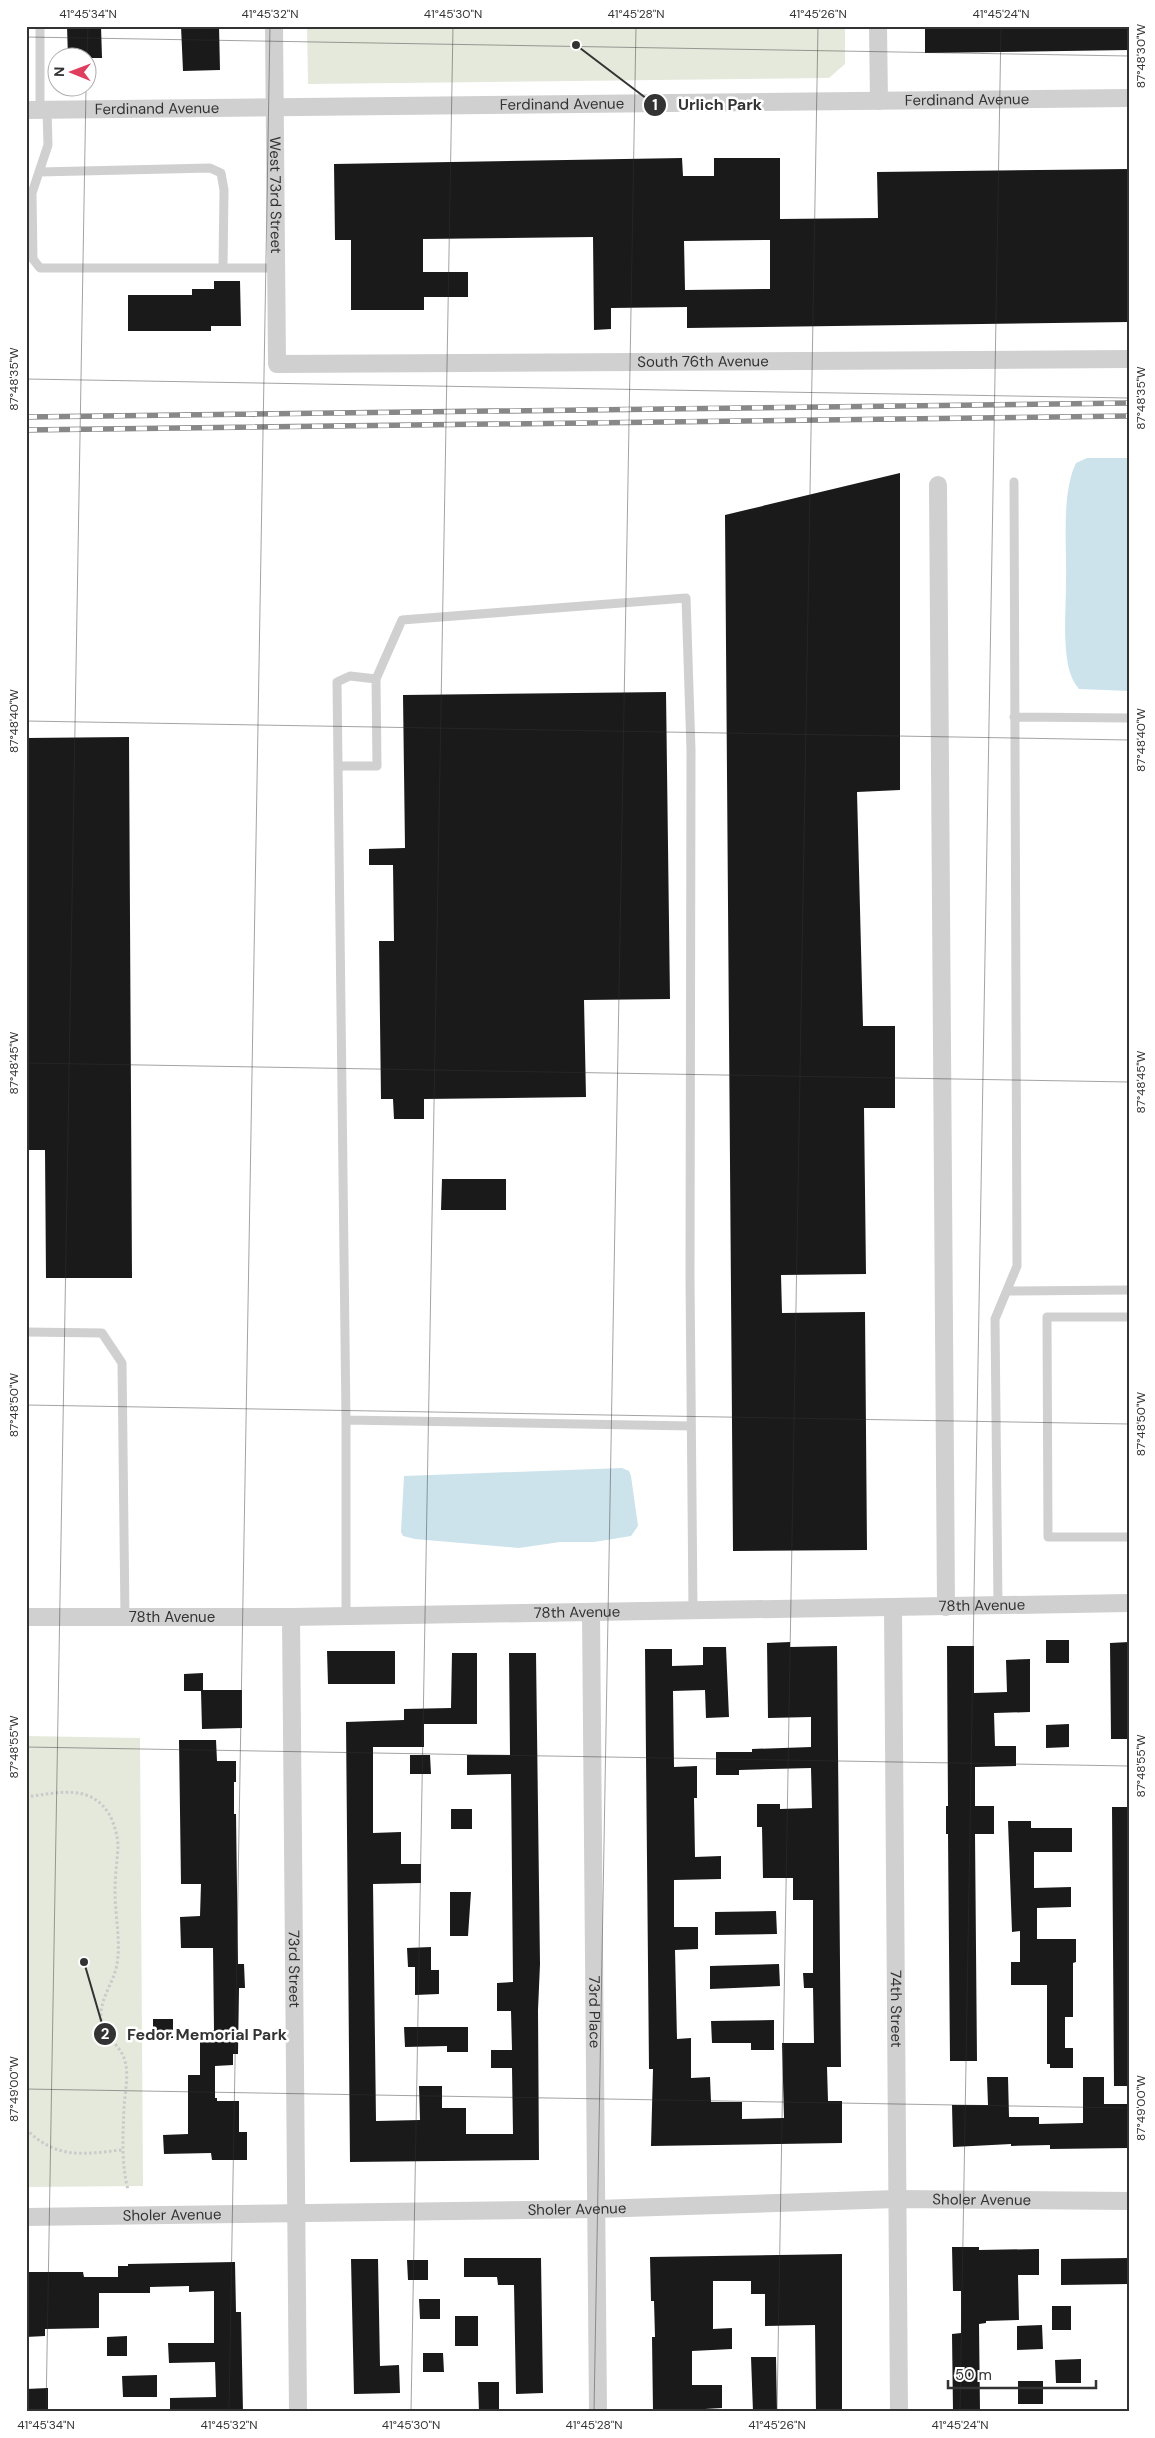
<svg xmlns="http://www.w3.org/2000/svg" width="1155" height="2438" font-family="'DM Sans',sans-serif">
	<rect width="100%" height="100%" fill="#fff"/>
	<path fill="#e4e9dc" d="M307,26h538v38l-16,14 -521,6z
		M26,1736l114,2 3,448 -117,1z"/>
	<path fill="#cce3eb" d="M1087,458h42v233l-50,-2c-6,-7 -9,-15 -11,-24 -5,-27 -2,-57 -2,-85 1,-34 -5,-86 10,-117z
		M622,1468l7,3 2,5 7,50 -7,10 -37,6h-34l-41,6 -104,-9 -12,-3 -2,-4 3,-56z"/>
	<path fill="#1a1a1a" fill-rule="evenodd" d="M67,26h34l1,32h-34z
		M181,26h38l1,44 -37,1z
		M925,26h204v24l-204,3z
		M682,158l1,18h31v-18h66v61l98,-1 -1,-46 252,-3v153l-442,6v-21l-76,1v21l-17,1 -1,-93 -170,2v33h45v25h-44v13h-73v-70h-16l-1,-76zM770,240v49l-85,1 -1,-49z
		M214,281h26l1,45h-30v5h-83v-36h64v-6h22z
		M900,473v317l-43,2 6,234h32v82h-31l2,166 -85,1 1,38 83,-1 2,238 -134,1 -8,-1036z
		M666,692l4,307 -86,1 2,97 -162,2v20h-30l-1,-20h-12l-2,-158h15l-1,-76h-24v-16l36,-1 -2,-153z
		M129,737l3,541h-86l-1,-128h-19v-412z
		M442,1179h64v31h-65z
		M1046,1640h23v23h-23z
		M790,1642v5l47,-1 4,421h-14l1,34h14v42l-191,3 2,-77h-4l-4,-420h27v17l31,-1v-18h23l3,70 -23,1 -1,-28 -32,1 1,76 23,-1v32h-3l1,59 26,-1v23l-47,1v47h24v22l-23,1 2,89 14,-1v40l19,-1 1,25h31v17l42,-1 -2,-75h32l-1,-55h-9l-1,-15h10v-73h-20v-22h-30l-1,-51h-5v-23h23v5l32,-1 -1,-40 -72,2v5h-23v-23h36v-3l59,-2v-30l-43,1 -1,-75z
		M1129,1642v97h-18l-1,-96z
		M947,1646h27v47l33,-1 -1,-32 24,-1v53l-36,1 1,33h21v20l-41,1v39h19v28h-19l2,227h-27l-2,-227h-2v-28h2z
		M327,1651h68v33h-67z
		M452,1653h25v71h-53v23h-51v86l28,-1v32h20v19l-48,1 3,237 44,-1 -1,-34h23v22h24v26h47l-1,-66h-21v-18h21l-1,-39h-14v-28l16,-1 -2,-208 -44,1v-20h43l-1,-102h27l4,311 -2,46 1,150 -189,2 -4,-440 58,-2v-11l47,-1z
		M203,1673v17h39v38l-40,1 -1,-38h-17v-17z
		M1069,1724v23l-23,1v-23z
		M179,1740h37l1,21h19v21h-2v32h2l2,150h6l1,24h-6l-1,66h-5v11l-18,1v32h2v3h22v31h8v28h-35l-1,-7 -47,1 -1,-19 25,-1v-59h12v-45h14l-1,-82h-32l-1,-31 20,-1 1,-32h-20z
		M410,1755h20l1,19h-21z
		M1112,1807h17v279h-15z
		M451,1809h21v20h-21z
		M1008,1821h23v7h41v24h-38v36l37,-1v20l-34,1v31h39v23l-3,1v54h-8v31h8v20h-23v-4h-3v-79h-36v-23h9v-31l-8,1z
		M450,1892h21l-3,44h-18z
		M776,1911l1,23 -62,1v-23z
		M431,1947v23h8v24l-24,1v-28h-7l-1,-19z
		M779,1964l1,22 -70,3v-23z
		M153,2019h20v19h-20z
		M774,2020v30h-23v-7h-39l-1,-22z
		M404,2027h64v25h-21v-6l-42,1z
		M987,2077h21l1,40h30v7l44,-1v-46h21v27h25v44l-79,1v-4l-39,1v-2l-58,3 -1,-42h36z
		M952,2247h27v3l60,-1v26h-21l1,45 -33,1v2l-7,1 1,88h-27l-1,-78 9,-1v-42h-8z
		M842,2254v158h-26l-1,-87 -50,1v-32h-14v-13h-38v48l19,-1v21l-40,2v34h30v23l-69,4 -1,-75h3l-1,-36h-3l-1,-44z
		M464,2258h77l2,135 -27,1 -2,-109h-16l-1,-8h-33z
		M1129,2258v26l-68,1v-26z
		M351,2259h27l2,107 19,-1 1,28 -46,1z
		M407,2260h21v20h-20z
		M235,2262l1,50h5l2,100h-73v-14l46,-1 -1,-35 -46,1 -1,-20h46v-52l-25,1v-6l-39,1v6h-51v35l-54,1v7l-19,1v-65h57l1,5h34v-11h10v-2z
		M419,2299h21v20h-20z
		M1052,2306h19v24h-19z
		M455,2316h23v30h-23z
		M1042,2325l1,24 -26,1v-24z
		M127,2336v20h-20v-19z
		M423,2353h20l1,19h-21z
		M751,2357h25l1,55h-24z
		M1081,2359v24h-25l-1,-23z
		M157,2375v22h-34l-1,-21z
		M1018,2381h25v23h-25z
		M478,2382h21v30h-20z
		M48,2388v24h-22v-23z"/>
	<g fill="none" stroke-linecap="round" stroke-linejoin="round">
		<path stroke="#cacaca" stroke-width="3" stroke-dasharray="2.5 2.5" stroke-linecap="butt" d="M26,1797c31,-4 64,-14 83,17 5,9 9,22 9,33 -1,15 -3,30 -3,45 0,24 6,49 2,72 -3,19 -18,35 -16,55 1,16 20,26 24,42 4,14 0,31 -1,46 -1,29 -3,55 4,83
			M26,2129c31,31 57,25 96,21"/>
		<path stroke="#d0d0d0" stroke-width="9" d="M40,26v84
			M47,110l1,35 -16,48 1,66 7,9h236
			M39,172l171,-4 11,5 3,17 -1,78
			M376,679l26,-59 284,-22 5,152 -1,528 3,332
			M1014,717l115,1
			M338,766h39l-1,-87 -26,-3 -13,6 9,738
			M1007,1291l122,-1
			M1129,1317h-82l1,220h81
			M26,1332l76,1 20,30 3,255
			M998,1606l-3,-287 22,-53 -3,-784
			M346,1616v-196l345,6"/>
		<g stroke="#d0d0d0" stroke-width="18">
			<path id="s1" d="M274,26l3,338 852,-5"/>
			<path d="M878,26l1,75"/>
			<path id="s2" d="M26,110l1103,-12"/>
			<path d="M938,485l8,1122"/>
			<path id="s3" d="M893,1607l6,805"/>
			<path id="s4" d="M591,1612l7,800"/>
			<path id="s5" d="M26,1617h265l838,-14"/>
			<path id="s6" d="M291,1617l7,795"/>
			<path id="s7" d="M26,2217l570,-8 300,-10 233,2"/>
		</g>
		<g stroke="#888" stroke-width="5.5">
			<path id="rail" d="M26,417l1103,-14
				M26,430l1103,-14"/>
		</g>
		<use href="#rail" stroke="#fff" stroke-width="4" stroke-dasharray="11" stroke-linecap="butt"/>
	</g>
	<path fill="none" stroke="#333" stroke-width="1" stroke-opacity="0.45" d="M26,37l1103,19M87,58l1,-32M26,379l1103,19M26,721l1103,19M26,1063l1103,19M26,1405l1103,19M26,1747l1103,19M26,2089l1103,19M46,2412l40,-2324M229,2412l41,-2386M411,2412l42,-2386M594,2412l42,-2386M777,2412l41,-2386M960,2412l41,-2386"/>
	<g text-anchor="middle" stroke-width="5" stroke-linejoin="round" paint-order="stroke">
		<g font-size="15" fill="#333" stroke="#fff">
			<text dy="5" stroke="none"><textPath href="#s2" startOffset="941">Ferdinand Avenue</textPath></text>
			<text dy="5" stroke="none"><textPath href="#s2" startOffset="536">Ferdinand Avenue</textPath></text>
			<text dy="5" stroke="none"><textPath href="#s2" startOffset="131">Ferdinand Avenue</textPath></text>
			<text dy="5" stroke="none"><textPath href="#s1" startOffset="169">West 73rd Street</textPath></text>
			<text dy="5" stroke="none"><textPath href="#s1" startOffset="764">South 76th Avenue</textPath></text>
			<text dy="5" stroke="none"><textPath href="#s5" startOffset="956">78th Avenue</textPath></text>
			<text dy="5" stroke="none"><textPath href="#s5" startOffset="551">78th Avenue</textPath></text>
			<text dy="5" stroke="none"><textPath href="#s5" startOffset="146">78th Avenue</textPath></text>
			<text dy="5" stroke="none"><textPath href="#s6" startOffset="352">73rd Street</textPath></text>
			<text dy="5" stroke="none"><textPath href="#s3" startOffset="402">74th Street</textPath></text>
			<text dy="5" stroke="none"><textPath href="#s4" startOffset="400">73rd Place</textPath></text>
			<text dy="5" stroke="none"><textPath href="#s7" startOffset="956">Sholer Avenue</textPath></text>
			<text dy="5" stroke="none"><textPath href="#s7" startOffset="551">Sholer Avenue</textPath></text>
			<text dy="5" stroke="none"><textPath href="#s7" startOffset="146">Sholer Avenue</textPath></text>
		</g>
	</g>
	<path fill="none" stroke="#333" stroke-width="2" d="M576 45L655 105M84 1962L105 2034"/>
	<g fill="#333" stroke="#fff" stroke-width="2">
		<circle cx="576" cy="45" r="5"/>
		<circle cx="84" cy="1962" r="5"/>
		<circle cx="655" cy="105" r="12"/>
		<circle cx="105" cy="2034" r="12"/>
	</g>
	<g font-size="15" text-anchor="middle" font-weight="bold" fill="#fff">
		<text x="655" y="110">1</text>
		<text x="105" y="2039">2</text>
	</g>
	<g font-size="16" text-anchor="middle" font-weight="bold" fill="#333" stroke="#fff" stroke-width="5" stroke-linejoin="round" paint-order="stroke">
		<text x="720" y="110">Urlich Park</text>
		<text x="207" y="2040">Fedor Memorial Park</text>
	</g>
	<rect width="1155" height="2438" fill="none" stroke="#ffffff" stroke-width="55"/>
	<g transform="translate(72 72) rotate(271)"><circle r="24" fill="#ffffff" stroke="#adadad"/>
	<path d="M0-4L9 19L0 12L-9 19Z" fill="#e03e5d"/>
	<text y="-8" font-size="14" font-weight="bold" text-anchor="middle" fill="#333333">N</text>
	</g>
	<path d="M948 2380v8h148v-8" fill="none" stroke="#333333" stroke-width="2.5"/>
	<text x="955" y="2380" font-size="15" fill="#333333" stroke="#ffffff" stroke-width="4" paint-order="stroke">50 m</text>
	<rect x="28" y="28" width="1100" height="2382" fill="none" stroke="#333" stroke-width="2"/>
	<g font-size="12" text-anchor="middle" fill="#333">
		<text x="88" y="18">41°45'34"N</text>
		<text x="270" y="18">41°45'32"N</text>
		<text x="453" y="18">41°45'30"N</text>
		<text x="636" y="18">41°45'28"N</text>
		<text x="818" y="18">41°45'26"N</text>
		<text x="1001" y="18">41°45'24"N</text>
		<text transform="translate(1141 56) rotate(-90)" y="4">87°48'30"W</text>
		<text transform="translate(14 379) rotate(-90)" y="4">87°48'35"W</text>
		<text transform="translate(1141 398) rotate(-90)" y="4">87°48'35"W</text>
		<text transform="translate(14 721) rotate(-90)" y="4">87°48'40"W</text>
		<text transform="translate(1141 740) rotate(-90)" y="4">87°48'40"W</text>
		<text transform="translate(14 1063) rotate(-90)" y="4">87°48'45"W</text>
		<text transform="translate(1141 1082) rotate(-90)" y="4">87°48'45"W</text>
		<text transform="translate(14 1405) rotate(-90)" y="4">87°48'50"W</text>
		<text transform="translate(1141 1424) rotate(-90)" y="4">87°48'50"W</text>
		<text transform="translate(14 1747) rotate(-90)" y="4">87°48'55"W</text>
		<text transform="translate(1141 1766) rotate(-90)" y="4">87°48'55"W</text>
		<text transform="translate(14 2089) rotate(-90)" y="4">87°49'00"W</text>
		<text transform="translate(1141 2108) rotate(-90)" y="4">87°49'00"W</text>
		<text x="46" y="2429">41°45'34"N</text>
		<text x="229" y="2429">41°45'32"N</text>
		<text x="411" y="2429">41°45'30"N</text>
		<text x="594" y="2429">41°45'28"N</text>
		<text x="777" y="2429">41°45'26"N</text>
		<text x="960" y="2429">41°45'24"N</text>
	</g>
</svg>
